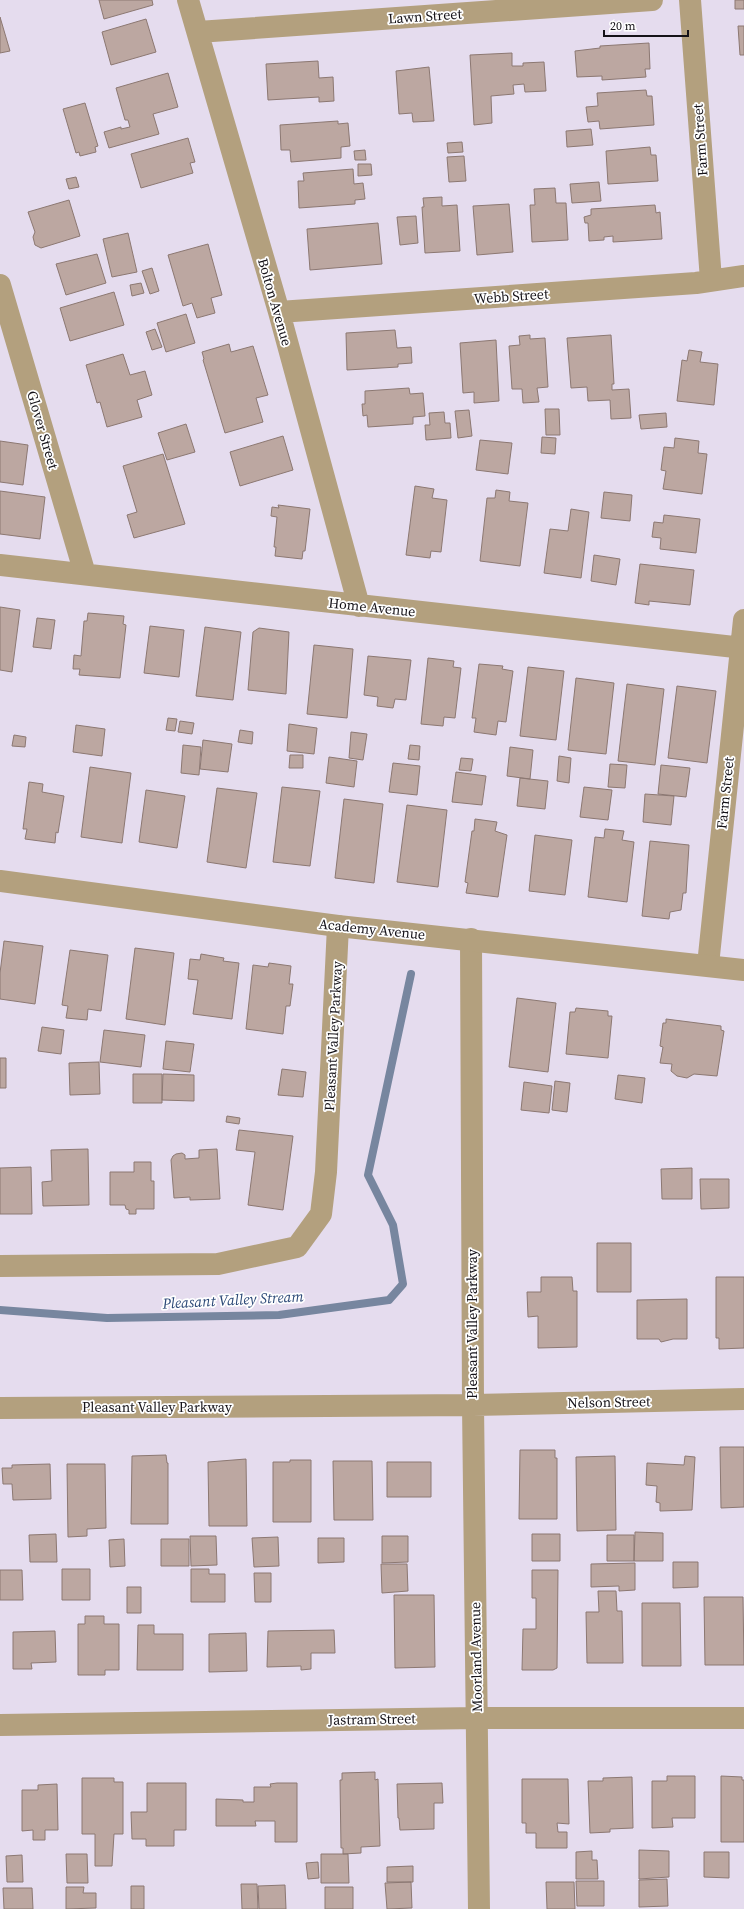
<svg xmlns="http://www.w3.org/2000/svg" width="744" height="1909" font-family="'Source Serif 4',serif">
	<rect width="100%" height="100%" fill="#e5dcee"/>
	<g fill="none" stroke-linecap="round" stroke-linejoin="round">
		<path stroke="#77869f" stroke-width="8" d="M0,1310l107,8 172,-3 110,-15 14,-16 -10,-59 -25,-50 43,-201"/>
	</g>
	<path fill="#bca7a1" stroke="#8c7872" d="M99,0h53l1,5 -49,14z
		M735,0h9v9h-9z
		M0,17l10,34 -10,2z
		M146,19l10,33 -45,13 -9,-33z
		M738,26h6v29h-4z
		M649,43l1,26h-5l1,8 -44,3v-4l-25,1 -2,-26 25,-3v-2z
		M512,53v13h11v-3l21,-1 2,29 -21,1 -1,-8 -11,1 1,9 -23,2 1,27 -18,2 -4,-70z
		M318,61l1,17 14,-1 1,24 -15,1v-5l-51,3 -2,-36z
		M429,67l5,54 -21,1 -1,-9 -13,1 -3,-43z
		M168,73l10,34 -25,7 6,20 -50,14 -5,-16 17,-5v2l9,-2 -2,-7h-3l-9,-32z
		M646,90l1,6h5l2,29 -54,4 -1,-8 -11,1 -2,-15 12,-1 -1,-13z
		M85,103l13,43 -3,1 1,5 -16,4 -1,-4 -3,1 -13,-44z
		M338,121v3l10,-1 2,23 -9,1v11l-50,4 -1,-12h-9l-1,-25z
		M591,129l2,16 -26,2 -1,-16z
		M188,138l7,24 -5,1 3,10 -52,15 -10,-34z
		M462,142l1,10 -15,1 -1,-10z
		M650,147l1,8h5l2,26 -50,3 -2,-33z
		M365,150l1,10h-11l-1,-9z
		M464,156l2,25 -17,1 -2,-25z
		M358,164h13l1,11 -14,1z
		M353,169l1,15 9,-1 2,16 -10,1v4l-56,4 -1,-27h6l-1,-8z
		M76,177l3,10 -10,2 -3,-10z
		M599,182l2,19 -29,2 -2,-19z
		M555,188l1,15h10l2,37 -36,2 -2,-37h5l-1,-16z
		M442,197v9l15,-1 3,46 -35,2 -3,-46h2l-1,-9z
		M69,200l11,36 -39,12 -6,-3 -2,-8 2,-5 -7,-20z
		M509,204l4,48 -36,3 -4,-49z
		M655,205l1,8 4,-1 2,27 -49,3v-6l-9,1v3l-15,1 -1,-18h-3l-1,-6 7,-2v-6z
		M416,216l2,27 -18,2 -3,-28z
		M378,223l4,41 -72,6 -3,-41z
		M128,233l9,39 -25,5 -9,-38z
		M208,244l14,51 -11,3 4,15 -18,5 -5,-15 -9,3 -15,-51z
		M97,254l9,29 -40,12 -10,-31z
		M152,268l7,23 -9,3 -8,-23z
		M141,283l3,10 -12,3 -2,-11z
		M114,292l10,33 -54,16 -10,-33z
		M186,314l9,29 -29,9 -9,-29z
		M155,329l7,18 -10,3 -6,-18z
		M395,330l2,18 14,-1 1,16 -14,1v3l-51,3 -1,-37z
		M530,335v4l15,-1 3,49 -11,1 2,14 -16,1 -1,-14h-10l-3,-43 11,-1 -1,-9z
		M611,335l3,49h-2v6l17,-1 2,29 -20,1 -1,-19 -22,1 -1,-14 -16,1 -4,-50z
		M496,340l3,61 -25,2v-11l-11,1 -3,-50z
		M229,344l2,8 22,-6 15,49 -12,3 7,24 -38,11 -22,-73 1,-1 -2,-7z
		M689,350l13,2 -2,10 18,2 -4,41 -37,-4 5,-41 5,1z
		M123,354l7,21 15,-4 7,24 -15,5 5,17 -35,10 -7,-25 -3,1 -11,-38z
		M409,388l1,6 13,-1 2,23 -12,1v7l-45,3 -1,-12 -4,1 -1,-12h3v-13z
		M545,409h14l1,26h-14z
		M469,410l3,26 -14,2 -3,-27z
		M444,412l1,11h5l1,15 -25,2 -1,-15h5l-1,-12z
		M666,413l1,14 -26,2 -2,-14z
		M186,424l9,28 -28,8 -9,-27z
		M283,436l10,34 -53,16 -10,-34z
		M542,437l14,1 -1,16 -14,-1z
		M675,438l24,3 -1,12 9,1 -5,40 -39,-5 3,-18 -5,-1 3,-23 10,1z
		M480,440l32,3 -4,31 -32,-4z
		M0,441l28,4 -5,40 -23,-3z
		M163,454l22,70 -51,14 -7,-23 10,-3 -14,-46z
		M415,486l19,3 -2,9 15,2 -6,52 -10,-1 -1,7 -24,-3z
		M496,490l14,2 -1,9 19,2 -8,63 -40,-5 7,-63h8z
		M0,491l45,6 -5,42 -40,-5z
		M604,492l28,3 -2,26 -29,-3z
		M278,505l32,4 -5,42h-2l-1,8 -27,-3 1,-9h-2l3,-30 -6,-1 1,-9 7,1z
		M571,509l18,3 -8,66 -37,-5 6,-44 18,2z
		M664,515l36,4 -4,34 -36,-4 1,-11 -9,-1 2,-15 9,1z
		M594,555l26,4 -4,26 -25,-4z
		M640,564l54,6 -4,35 -41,-4v4l-14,-2z
		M0,607l20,3 -8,62 -12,-2z
		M88,613l36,3 -1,8 3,1 -6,53 -41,-3 1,-6h-7l1,-14 7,1 3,-35h3z
		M37,618l18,2 -4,29 -18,-2z
		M150,626l34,4 -5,47 -35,-4z
		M205,627l36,5 -8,68 -37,-4z
		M259,628l30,4 -3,62 -38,-4 5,-58z
		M314,645l39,4 -6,69 -40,-4z
		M368,656l43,4 -5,40 -11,-1 -2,9 -16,-2 1,-9 -14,-2z
		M428,658l26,3 -1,6 8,1 -6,50 -11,-1 -1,9 -22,-2z
		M479,664l24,2 -1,3 11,2 -7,51 -8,-1 -2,14 -22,-3 2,-14h-4z
		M528,667l36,4 -8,69 -36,-4z
		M576,678l38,5 -8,71 -38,-4z
		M627,684l37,5 -9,76 -37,-4z
		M677,686l39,5 -9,72 -39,-5z
		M168,718l9,1 -2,12 -9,-1z
		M180,721l14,2 -2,11 -14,-2z
		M289,724l28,4 -3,26 -27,-3z
		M76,725l29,4 -3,27 -29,-4z
		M240,730l13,2 -1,12 -14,-2z
		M351,732l16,2 -4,26 -14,-2z
		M14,735l12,2 -1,10 -13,-1z
		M203,740l29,4 -4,28 -28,-3z
		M183,745l18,2 -2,28 -18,-2z
		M410,745l10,1 -1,14 -11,-1z
		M510,747l23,3 -3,29 -23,-3z
		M290,755h13v13h-14z
		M559,756l12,2 -2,25 -12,-2z
		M329,757l28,4 -3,26 -28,-4z
		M461,758l12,1 -2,12 -12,-1z
		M393,763l27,3 -3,29 -28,-3z
		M610,764l17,1 -2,23 -17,-1z
		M661,765l29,3 -4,29 -28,-3z
		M90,767l41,6 -9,70 -41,-6z
		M456,772l30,4 -4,29 -30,-3z
		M520,778l28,3 -3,28 -28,-3z
		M29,782l14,2 -1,8 22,4 -6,37 -2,-1 -1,11 -30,-4 2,-10h-4z
		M282,787l38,4 -10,75 -37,-4z
		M584,787l28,3 -4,30 -28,-3z
		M217,788l40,5 -11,75 -39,-6z
		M146,790l39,6 -8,52 -38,-6z
		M645,794l29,2 -3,29 -28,-3z
		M344,799l39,5 -9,79 -39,-5z
		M407,805l40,5 -9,77 -41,-5z
		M475,819l22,3 -2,9 12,4 -9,62 -32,-4 2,-10 -3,-1 7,-51h2z
		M605,829l19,2 -2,9 12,2 -7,60 -39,-5 7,-60 9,1z
		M535,835l37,5 -7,55 -36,-4z
		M650,841l39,4 -3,48h-3l-2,17 -11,2 -1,7 -27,-3z
		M4,941l39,5 -8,58 -35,-5v-26z
		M135,948l39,5 -9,72 -39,-6z
		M70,950l38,5 -7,56 -13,-2 -1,11 -21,-2 2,-12 -6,-1z
		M201,954l23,4 -1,3 16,2 -7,56 -39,-5 5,-34 -10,-1 2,-20 10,1z
		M269,963l22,3 -2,18h4l-3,22h-4l-3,28 -37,-5 7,-64 15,2z
		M517,998l39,5 -8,69 -39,-5z
		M576,1008l32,3v5h4l-4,42 -42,-4 4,-42h5z
		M666,1019l55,7v4l3,1 -7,45 -23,-2 -7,4 -10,-2 -6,-5 1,-7 -12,-1 3,-16 -3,-1 3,-23h3z
		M42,1027l22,3 -3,24 -23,-3z
		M104,1030l41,5 -4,32 -41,-5z
		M166,1041l28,3 -4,28 -27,-3z
		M0,1058h6v30h-6z
		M99,1062l1,32 -30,1 -1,-32z
		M282,1069l24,3 -3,25 -25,-2z
		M133,1074h29v29h-29z
		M163,1074l31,1v26l-32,-1z
		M618,1075l27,3 -3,25 -27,-4z
		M555,1081l15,2 -3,29 -15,-2z
		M524,1082l28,4 -3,27 -28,-3z
		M227,1116l13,2 -1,6 -13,-2z
		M239,1130l54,6 -10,74 -35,-5 7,-53 -19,-2z
		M88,1149l1,56 -46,1 -1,-24 10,-1 -1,-31z
		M217,1149l3,50 -30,1v-3l-16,1 -3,-38 2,-4 3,-2 6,-1 3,2v4l14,-1v-8z
		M134,1162h17v19h3v28h-18v5h-7v-4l-3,-1 -1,-4h-15v-33h24z
		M31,1167l1,47h-32v-46z
		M692,1168v31h-30l-1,-30z
		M700,1179h29v29l-28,1z
		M597,1243h34v49h-34z
		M541,1277h31l1,14h4v56l-39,1v-32l-10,1 -1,-25h14z
		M716,1277h28v71l-25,1v-11h-3z
		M687,1299v40h-14l-12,3 -2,-3h-22v-39z
		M720,1447h24v60l-23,1z
		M520,1450h35v8h2v61h-38z
		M166,1455l1,8h1v61h-37l1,-68z
		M615,1456l1,74 -39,1 -1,-74z
		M685,1456l10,1 -3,53 -32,1v-8l-4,-1 1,-16 -11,-1 1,-22 37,2z
		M246,1459l1,67h-38l-1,-64z
		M290,1460h21v62h-38v-60h17z
		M333,1461h39l1,59h-39z
		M387,1462h44v35h-44z
		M50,1464l1,35 -38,1 -1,-16h-9l-1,-16h10v-3z
		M67,1464h38l1,64 -19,1v7l-19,1z
		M635,1532l28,1v28h-29z
		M56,1534l1,28h-27l-1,-27z
		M532,1534h28v27h-28z
		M607,1535h27v26h-27z
		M190,1536h26l1,29 -26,1z
		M382,1536h26v26l-26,1z
		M278,1537l1,29 -25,1 -2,-29z
		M318,1538h26v24l-26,1z
		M124,1539l1,27 -15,1 -1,-27z
		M161,1539h28v27h-28z
		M673,1562h25v25l-25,1z
		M635,1563v27l-16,1v-5l-28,1v-23z
		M381,1564h26l1,27 -26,2z
		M62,1569h28v31h-28z
		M191,1569h18v5h16v28h-34z
		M0,1570h22l1,30h-23z
		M532,1570h26l-1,98 -4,2h-31l1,-41h13v-31h-4z
		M254,1573h17v29h-16z
		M127,1587h14v26h-14z
		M598,1591h18l1,20h5l1,52h-36l-1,-51h13z
		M394,1595h40l1,72 -40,1z
		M704,1597h39l1,68h-39z
		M642,1603h38l1,63h-39z
		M85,1616h19v8h15v46h-14v5h-27v-51h7z
		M138,1625h16v9h29v36h-46z
		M334,1630l1,23h-24v16l-10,1v-4l-34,1 1,-36z
		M55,1631l1,31 -25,1 1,6h-19v-37z
		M246,1633l1,38 -38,1v-38z
		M375,1772v8l3,-1 2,67 -19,1v6l-18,1v-6h-2l-1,-68h2v-7z
		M667,1776h28v42h-23l1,9 -21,1v-47h15z
		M721,1776l21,1v3h2v62h-23z
		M632,1777l1,51 -23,1v3l-20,1 -2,-52h15v-3z
		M82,1778h32v4h9v52h-9l-2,32h-17v-32h-13z
		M522,1779h46l1,45 -12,-1 1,9h9v16h-31v-15h-10v-10h-4z
		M147,1783h39v47h-12v16h-28v-7h-14l-1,-27h16z
		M277,1783h20v59h-22v-21h-20l1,5h-40v-27l27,1v2h11v-15h17l-1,-3z
		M442,1783l1,20h-9v26l-34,1 -1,-12h-1l-1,-34z
		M57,1784l1,46h-13v10h-12v-10l-11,1v-41h16v-5z
		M639,1850l30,1v26l-30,2z
		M592,1851v9h5l1,19h-22v-27z
		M704,1852h25v26l-25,-1z
		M66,1854h21l1,29h-21z
		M321,1854h27l1,29h-28z
		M22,1855l1,27h-16l-1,-26z
		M318,1862l1,16 -11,1 -2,-16z
		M413,1866v16h-26v-15z
		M667,1879l1,27 -29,1v-27z
		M576,1881h28v25h-27z
		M411,1882l1,26 -25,1 -2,-26z
		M546,1882h28l1,27h-28z
		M241,1884h16l1,25h-16z
		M285,1885l1,24h-27l-1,-23z
		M131,1886h13v23h-13z
		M66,1887h18l-1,6h13v15l-30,1z
		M325,1887h28v22h-28z
		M3,1888h29l1,21h-29z"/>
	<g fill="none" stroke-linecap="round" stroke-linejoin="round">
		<path stroke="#b3a07e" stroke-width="22" d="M188,0l91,312 80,294
			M690,0l21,280
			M198,32l454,-32
			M0,285l85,289
			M279,312l417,-29 48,-7
			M0,565l744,83
			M471,939l2,466 6,504
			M708,965l36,-345
			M0,1266l218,-2 79,-17 24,-33 5,-42 12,-246
			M0,1408l473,-3 271,-6
			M0,1725l477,-7h267"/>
		<path stroke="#b3a07e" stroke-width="22" d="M0,881l338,45 406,44"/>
	</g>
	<g text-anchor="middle" stroke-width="3.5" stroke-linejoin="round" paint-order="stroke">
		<g font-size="14" fill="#151218" stroke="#fff">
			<text transform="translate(425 16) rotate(-4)" y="5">Lawn Street</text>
			<text transform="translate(700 140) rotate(-94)" y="5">Farm Street</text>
			<text transform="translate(511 296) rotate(-4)" y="5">Webb Street</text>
			<text transform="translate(275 302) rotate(74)" y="5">Bolton Avenue</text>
			<text transform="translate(43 430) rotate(74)" y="5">Glover Street</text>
			<text transform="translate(372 607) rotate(6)" y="5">Home Avenue</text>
			<text transform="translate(725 793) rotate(-84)" y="5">Farm Street</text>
			<text transform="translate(372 929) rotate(6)" y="5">Academy Avenue</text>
			<text transform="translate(333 1036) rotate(-87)" y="5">Pleasant Valley Parkway</text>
			<text transform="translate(472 1324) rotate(-90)" y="5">Pleasant Valley Parkway</text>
			<text transform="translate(609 1402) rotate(-1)" y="5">Nelson Street</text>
			<text x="157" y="1412">Pleasant Valley Parkway</text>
			<text transform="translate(476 1657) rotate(-91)" y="5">Moorland Avenue</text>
			<text transform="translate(372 1719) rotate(-1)" y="5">Jastram Street</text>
		</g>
		<g font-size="15" font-style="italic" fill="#2c4977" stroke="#fff">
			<text transform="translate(233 1300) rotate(-3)" y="5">Pleasant Valley Stream</text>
		</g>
	</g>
	<path d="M604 30v6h84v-6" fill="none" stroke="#151218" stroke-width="2"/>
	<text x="610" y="30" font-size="12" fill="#151218" stroke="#ffffff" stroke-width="3" paint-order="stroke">20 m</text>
</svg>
